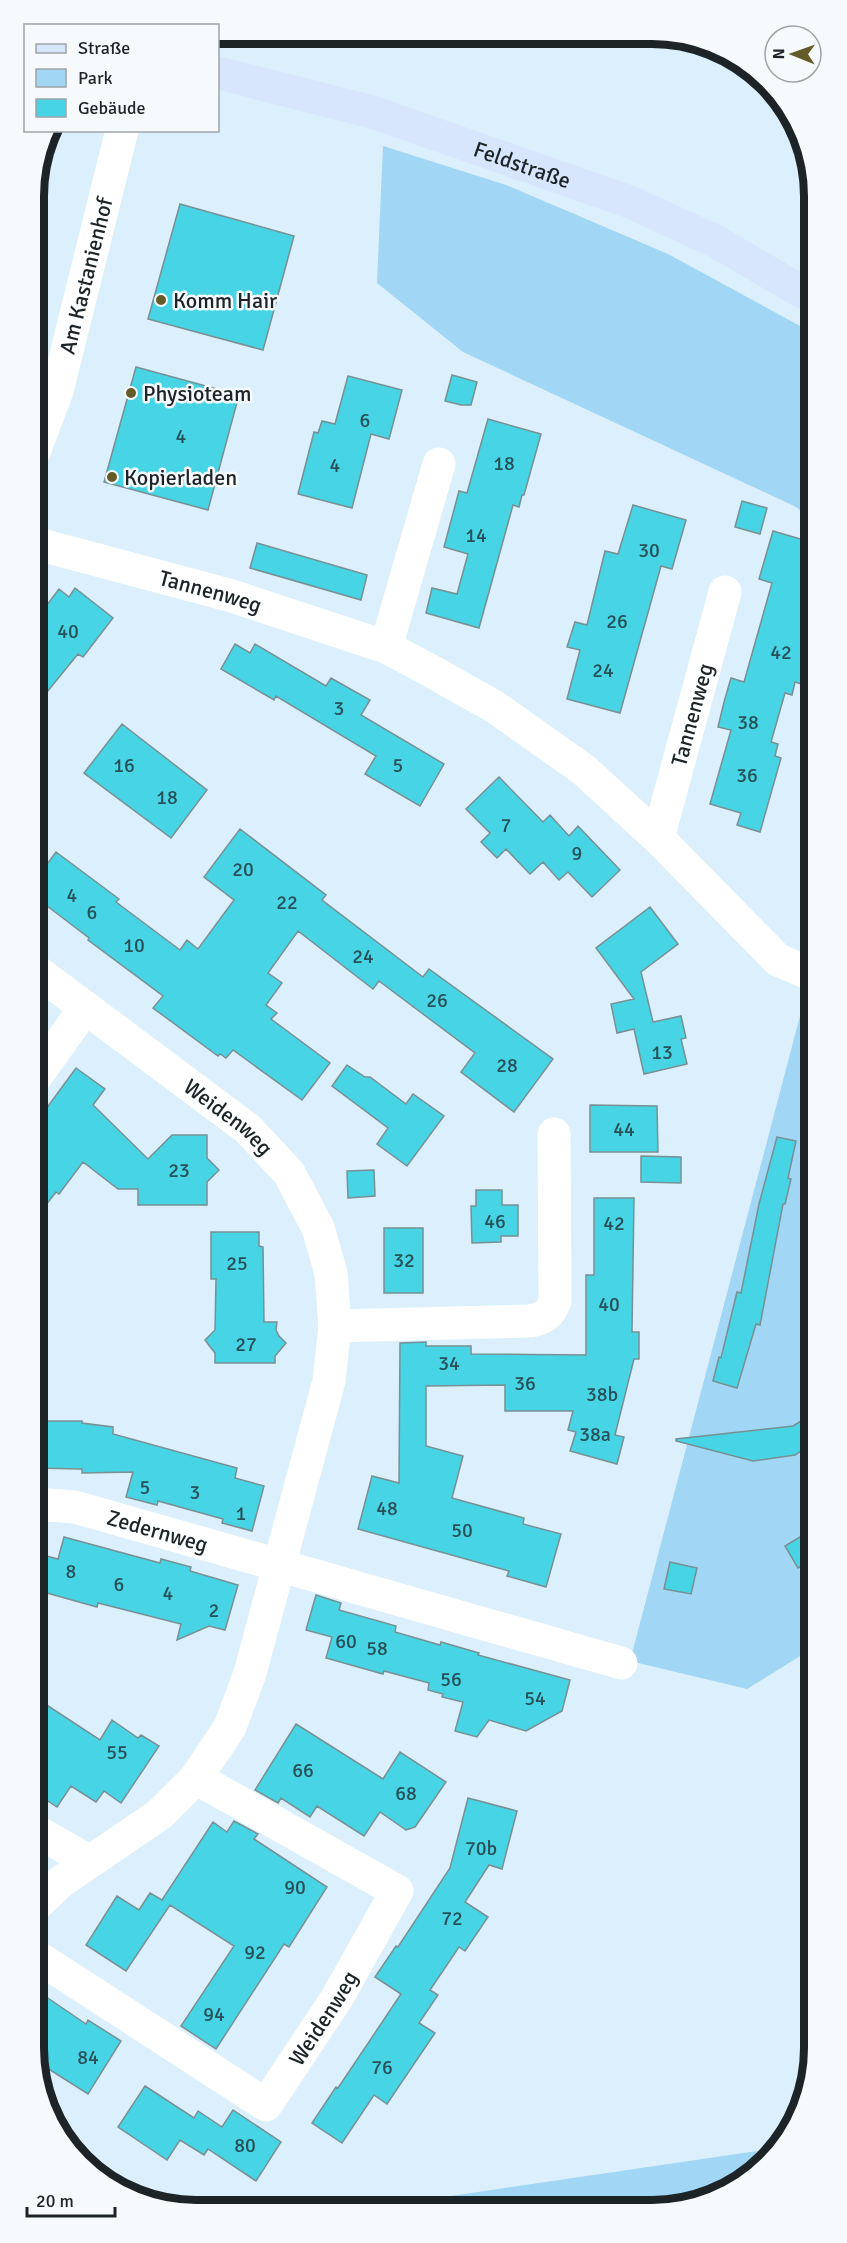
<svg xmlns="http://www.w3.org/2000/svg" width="847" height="2243" font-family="Signika,sans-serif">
	<rect width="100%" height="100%" fill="#dbf0fc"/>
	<path fill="#a1d6f4" d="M383,146l123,39 162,69 143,78v186l-17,-12 -331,-154 -86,-69z
		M800,1016l12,3 1,629 -66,41 -117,-28z
		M778,2148l-4,6 -41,34 -49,19h-382l135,-9z"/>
	<path fill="#47d5e6" stroke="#789093" stroke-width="1.5" d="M180,204l114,32 -31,114 -115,-31z
		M136,367l103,28 -31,115 -104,-28z
		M452,375l25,7 -6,23h-10l-16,-4z
		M348,376l54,14 -13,49 -18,-5 -19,74 -54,-14 16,-62 4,1 4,-12 13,3z
		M488,419l53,15 -17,61h-2l-3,12 -6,-2 -34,123 -53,-15 6,-25 25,6 11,-40 -24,-7 15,-56 8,2z
		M742,501l25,7 -7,26 -25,-7z
		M633,505l53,15 -14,49 -11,-3 -41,147 -53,-14 13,-49 -13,-3 8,-25 12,3 18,-74 13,3z
		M773,531l38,11 1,132 -4,12 -13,-4 -3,13 -7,-2 -14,49 7,2 -3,12 6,2 -21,74 -23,-7 4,-12 -31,-9 21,-74 -13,-3 6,-25 7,-24 13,4 28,-99 -13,-4z
		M257,543l110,32 -6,25 -111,-32z
		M75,588l38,30 -30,39 -5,-3 -44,54v-86l25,-33 10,8z
		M235,644l15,9 5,-9 71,42 5,-8 39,22 -9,15 83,49 -24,42 -55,-32 11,-18 -100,-60 -2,4 -53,-31z
		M122,724l85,66 -36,48 -87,-65z
		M499,777l44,45 7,-7 19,21 9,-10 42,44 -28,27 -24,-25 -9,8 -16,-18 -13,12 -24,-25 -9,9 -16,-16 9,-9 -24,-24z
		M240,829l86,66 -4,5 101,77 6,-8 124,90 -39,53 -53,-40 14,-19 -96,-72 -6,8 -75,-58 -30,42 14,10 -16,22 11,8 -6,6 59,44 -28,37 -69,-50 -7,8 -6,-4 -2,2 -65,-48 10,-12 -75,-56 1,-2 -55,-42v-37l11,8 11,-15 63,47 -3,3 64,48 7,-10 11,9 36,-49 -30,-23z
		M650,907l28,37 -37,28 12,50 28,-6 5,22 -5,1 6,25 -43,10 -10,-45 -17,4 -6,-29 23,-5 -38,-51z
		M347,1065l18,12h5l36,27 7,-10 31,22 -37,50 -30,-22 11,-16 -56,-42z
		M76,1068l29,21 -12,16 55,54 24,-24h35v23l12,12 -12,12v23h-69v-16h-20l-35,-27 -24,32 -3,-2 -21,27v-95z
		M590,1105l67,1 1,46h-68z
		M777,1137l19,4 -8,37 3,1 -6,25h-2l-23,121 -4,-1 -19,64 -24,-7 6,-24 2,1 16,-66 4,1 18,-89z
		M641,1156l40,1v26l-40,-1z
		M374,1170l1,26 -27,2 -1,-27z
		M476,1190h26v15h16v31h-17v6l-29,1 -1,-37h5z
		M594,1198h40l-2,134h7v27h-5l-19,76 9,2 -7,27 -47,-13 6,-19 -8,-2 5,-19h-68v-26l-79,1v60l37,10 -11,42 72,20 -1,6 38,10 -15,53 -39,-11 2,-5 -151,-42 14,-53 27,7 1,-140 26,-1v4h45v8l115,1v-80h8z
		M384,1228h39v65h-39z
		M211,1232h48v14l4,1 1,75h13l-1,8 3,6 7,7 -11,13v7h-60v-10l-10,-13 10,-10 1,-51h-5z
		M35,1421h47v2l31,4v7l124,34 -2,10 29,8 -12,45 -30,-8 1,-4 -65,-18 -1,4 -31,-8 7,-25 -51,1v-4l-47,-1z
		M801,1421l12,17v5l-18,12 -42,6 -77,-20v-2l117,-13z
		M813,1529v30l-15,9 -13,-22z
		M64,1537l96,26 1,-4 30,8 -1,4 48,14 -13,45 -16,-4 -32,14 4,-16 -83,-21 -1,4 -61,-17 10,-34 12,3z
		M670,1562l27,6 -6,26 -27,-5z
		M316,1595l25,8 -2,7 57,16 -1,6 45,13 1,-3 38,11 -1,2 92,25 -8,31 -36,20 -37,-11 -12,17 -22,-6 8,-29 -21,-5 1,-3 -15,-4 1,-7 -45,-12 -1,3 -57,-16 6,-21 -26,-7z
		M36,1698l64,42 12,-20 26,18 3,-3 18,11 -38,57 -17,-12 -8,11 -25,-16 -14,21 -21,-14z
		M296,1724l87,55 17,-27 46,30 -31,45 -9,3 -26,-18 -16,24 -47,-30 -7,11 -29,-19 -3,5 -23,-13z
		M468,1798l49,13 -15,58 -13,-4 -24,37 23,15 -23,34 -6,-4 -29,43 8,5 -19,28 16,10 -48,71 -13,-9 -32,48 -30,-20 24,-36 2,1 63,-94 -26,-17 21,-31 2,1 52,-79z
		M234,1821l24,13 -4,5 73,48 -38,60 -5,-3 -68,105 -35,-23 53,-80 -64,-41 -44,66 -40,-26 31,-49 22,14 11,-17 12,7 51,-78 14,10z
		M36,1990l50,34 2,-4 33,21 -33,53 -52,-33z
		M145,2086l49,32 4,-7 24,16 11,-17 48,32 -25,39 -48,-32 -4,6 -24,-15 -13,20 -49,-33z"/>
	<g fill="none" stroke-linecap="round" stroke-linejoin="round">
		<g stroke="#fff" stroke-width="33">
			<path id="s1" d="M34,452l23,-61 65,-261"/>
			<path id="s2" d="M34,543l198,53 154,51 45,24 64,36 89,63 74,68 120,122 26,11"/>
			<path d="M386,647l53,-183"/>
			<path id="s3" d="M658,838l67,-246"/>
			<path id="s4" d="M35,970l213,159 41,44 29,55 13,45 4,53 -6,55 -79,292 -20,54 -34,51 -36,36 -101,69 -23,22"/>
			<path d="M35,1078l50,-70"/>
			<path d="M335,1326l195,-5c14,-3 20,-6 25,-20l-1,-167"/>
			<path id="s5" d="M35,1504l40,3 546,156"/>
			<path d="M36,1831l53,30"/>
			<path id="s6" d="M36,1956l230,149 71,-107 60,-107 -201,-113"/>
		</g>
		<path stroke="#d7e5fd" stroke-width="33" id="s7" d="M218,73l154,39 258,90 85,39 96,56"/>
	</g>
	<g fill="#655b28" stroke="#f6fafd" stroke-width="2">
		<circle cx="161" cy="300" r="6"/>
		<circle cx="131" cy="393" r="6"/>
		<circle cx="112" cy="477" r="6"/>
	</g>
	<g text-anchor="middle" stroke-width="5" stroke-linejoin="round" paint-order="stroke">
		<g font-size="20" fill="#275058">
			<text x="365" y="427">6</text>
			<text x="181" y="443">4</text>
			<text x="504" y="470">18</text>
			<text x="335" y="472">4</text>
			<text x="476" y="542">14</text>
			<text x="649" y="557">30</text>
			<text x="617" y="628">26</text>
			<text x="68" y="638">40</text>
			<text x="781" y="659">42</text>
			<text x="603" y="677">24</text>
			<text x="339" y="715">3</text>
			<text x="748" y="729">38</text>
			<text x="124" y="772">16</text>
			<text x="398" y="772">5</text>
			<text x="747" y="782">36</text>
			<text x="167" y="804">18</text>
			<text x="506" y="832">7</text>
			<text x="577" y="860">9</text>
			<text x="243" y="876">20</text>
			<text x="72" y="902">4</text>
			<text x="287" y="909">22</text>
			<text x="92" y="919">6</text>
			<text x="134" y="952">10</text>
			<text x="363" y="963">24</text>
			<text x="437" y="1007">26</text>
			<text x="662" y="1059">13</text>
			<text x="507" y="1072">28</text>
			<text x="624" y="1136">44</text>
			<text x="179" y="1177">23</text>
			<text x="495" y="1228">46</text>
			<text x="614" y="1230">42</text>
			<text x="404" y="1267">32</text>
			<text x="237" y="1270">25</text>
			<text x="609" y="1311">40</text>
			<text x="246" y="1351">27</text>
			<text x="449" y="1370">34</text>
			<text x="525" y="1390">36</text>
			<text x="602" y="1401">38b</text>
			<text x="595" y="1441">38a</text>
			<text x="145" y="1494">5</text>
			<text x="195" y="1499">3</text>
			<text x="387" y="1515">48</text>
			<text x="241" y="1520">1</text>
			<text x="462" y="1537">50</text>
			<text x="71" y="1578">8</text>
			<text x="119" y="1591">6</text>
			<text x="168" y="1600">4</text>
			<text x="214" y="1617">2</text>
			<text x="346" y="1648">60</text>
			<text x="377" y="1655">58</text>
			<text x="451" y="1686">56</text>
			<text x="535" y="1705">54</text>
			<text x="117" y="1759">55</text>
			<text x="303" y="1777">66</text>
			<text x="406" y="1800">68</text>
			<text x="481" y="1855">70b</text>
			<text x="295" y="1894">90</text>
			<text x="452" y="1925">72</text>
			<text x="255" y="1959">92</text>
			<text x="214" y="2021">94</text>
			<text x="88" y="2064">84</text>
			<text x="382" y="2074">76</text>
			<text x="245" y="2152">80</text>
		</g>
		<g font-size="22" fill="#1c2428" stroke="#f6fafd">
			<text dy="8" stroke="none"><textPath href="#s7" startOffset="318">Feldstraße</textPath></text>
			<text dy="8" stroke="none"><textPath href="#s1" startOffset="184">Am Kastanienhof</textPath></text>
			<text dy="8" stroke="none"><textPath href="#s2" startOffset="183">Tannenweg</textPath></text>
			<text dy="8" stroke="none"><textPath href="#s3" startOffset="128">Tannenweg</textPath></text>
			<text dy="8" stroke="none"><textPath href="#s4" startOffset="243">Weidenweg</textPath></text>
			<text dy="8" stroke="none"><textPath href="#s5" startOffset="126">Zedernweg</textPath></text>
			<text dy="8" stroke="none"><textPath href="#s6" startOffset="378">Weidenweg</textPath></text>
		</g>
		<g font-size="22" fill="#1c2428" stroke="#f6fafd" text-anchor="start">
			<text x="173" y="308">Komm Hair</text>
			<text x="143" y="401">Physioteam</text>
			<text x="124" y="485">Kopierladen</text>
		</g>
	</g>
	<path d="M0 0H847V2243H0ZM196 44H652A152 152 0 0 1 804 196V2048A152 152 0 0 1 652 2200H196A152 152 0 0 1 44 2048V196A152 152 0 0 1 196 44Z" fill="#f6fafd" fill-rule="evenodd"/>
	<path fill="none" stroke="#1c2428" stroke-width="8" d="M196 44H652A152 152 0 0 1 804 196V2048A152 152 0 0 1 652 2200H196A152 152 0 0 1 44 2048V196A152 152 0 0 1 196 44Z"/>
	<rect x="24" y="24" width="195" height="108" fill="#f6fafd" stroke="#9fa4a8" stroke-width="1.5"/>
	<rect x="36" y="44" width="30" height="9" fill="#d7e5fd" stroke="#9fa4a8" stroke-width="1.5"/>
	<text x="78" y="54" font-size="18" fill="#1c2428">Straße</text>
	<rect x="36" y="69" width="30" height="18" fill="#a1d6f4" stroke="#9fa4a8" stroke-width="1.5"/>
	<text x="78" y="84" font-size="18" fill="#1c2428">Park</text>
	<rect x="36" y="99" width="30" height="18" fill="#47d5e6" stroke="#9fa4a8" stroke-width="1.5"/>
	<text x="78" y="114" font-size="18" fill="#1c2428">Gebäude</text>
	<g transform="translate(793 54) rotate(271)"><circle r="28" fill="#f6fafd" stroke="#9fa4a8" stroke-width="1.5"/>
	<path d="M0-4.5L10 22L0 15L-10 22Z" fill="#655b28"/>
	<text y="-9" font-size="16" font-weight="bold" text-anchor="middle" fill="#1c2428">N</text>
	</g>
	<path d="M27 2207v9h88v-9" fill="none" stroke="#1c2428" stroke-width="3"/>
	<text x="36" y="2207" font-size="18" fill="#1c2428" stroke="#f6fafd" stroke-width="4.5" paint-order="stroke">20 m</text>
</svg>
